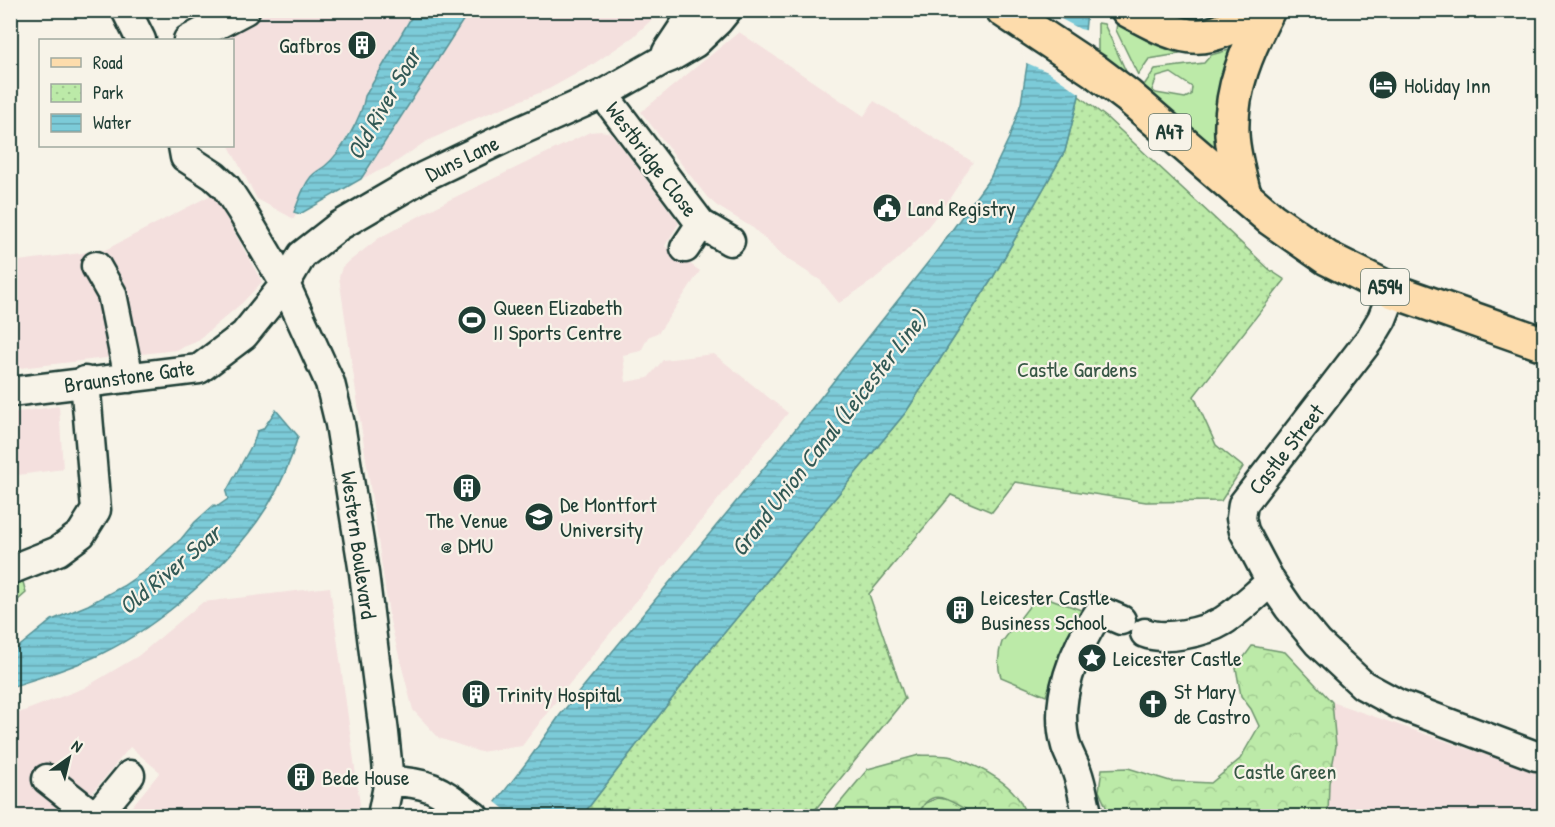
<svg xmlns="http://www.w3.org/2000/svg" width="1555" height="827" font-family="'Patrick Hand',sans-serif">
	<defs>
		<pattern id="forest-crowns" width="20" height="18" patternUnits="userSpaceOnUse" patternTransform="scale(1.5)"><rect width="20" height="18" fill="#bceaa8"/><path d="M2 6a3 3 0 1 1 6 0M12 15a3 3 0 1 1 6 0" fill="none" stroke="#a1ca91"/></pattern>
		<pattern id="park-dots" width="8" height="8" patternUnits="userSpaceOnUse" patternTransform="scale(1.5)"><rect width="8" height="8" fill="#bceaa8"/><path d="M2 2h.1M6 6h.1" fill="none" stroke="#a1ca91" stroke-width="1.8" stroke-linecap="round"/></pattern>
		<pattern id="water-rules" width="6" height="5" patternUnits="userSpaceOnUse" patternTransform="scale(1.5)"><rect width="6" height="5" fill="#7ccbd8"/><path d="M0 2.5h6" fill="none" stroke="#65a6b0"/></pattern>
	</defs>
	<rect width="100%" height="100%" fill="#f7f3e8"/>
	<filter id="ink" filterUnits="userSpaceOnUse"><feTurbulence type="fractalNoise" baseFrequency=".0167" numOctaves="2"/><feDisplacementMap in="SourceGraphic" scale="12" xChannelSelector="R" yChannelSelector="G"/><feConvolveMatrix kernelMatrix="1 2 1 2 8 2 1 2 1" color-interpolation-filters="sRGB"/></filter>
	<g filter="url(#ink)">
		<path fill="#f4e0de" d="M270,11h145l-50,85 -1,11 -26,45 -13,14 -13,9 -8,11 -10,33 -37,-20 -28,-53h3v-106h-17z
			M469,11h192l-28,26 -41,28 -43,24 -77,31 -47,22 -35,24 -29,13z
			M739,32l125,84 10,-15 99,61 -23,36 -31,40 -19,19 -28,24 -33,22 -19,-23 -33,-21 -34,-31 -36,-22 -10,-9 -66,-85z
			M601,131l10,2 68,90 -14,23 35,25 -41,61 -11,5 -7,14 -18,4 3,27 22,-4 15,-18 51,-6 74,59 -222,275 -44,58 -42,6 -41,-14 -26,-28 -23,-89 -51,-344 3,-10 37,-29 68,-37 143,-69z
			M213,194l49,88 -20,21 -46,39 -20,8 -165,19 -1,-107 95,-12z
			M59,406l4,63 -52,7v-63z
			M330,587l30,217 -5,12h-231l36,-44 -30,-25 -57,69h-62v-100l73,-28 54,-32 65,-54z
			M1332,702l212,73 -10,41h-206l1,-33 7,-37z"/>
		<path fill="#bceaa8" stroke="#6e946e" stroke-width="1.5" fill-rule="evenodd" d="M1098,23l6,1 25,54 -31,-20z
			M1117,23l34,20 28,11 -30,5 -11,16 -22,-45z
			M1229,50c-12,38 -15,68 -9,108l-80,-67 15,-22 49,-6 7,-8zM1171,73l21,14 -1,8 -6,3 -29,-5 -4,-3 5,-13z
			M19,567l7,26 -15,13v-37z
			M1040,595l41,15 -17,34 -18,52 -45,-19c-4,-10 -3,-24 1,-35l32,-42z
			M938,798l13,2 30,16h-63l7,-13z"/>
		<path fill="url(#forest-crowns)" stroke="#6e946e" stroke-width="1.5" d="M1252,646l33,6 47,50 4,44 -7,37 -1,33h-218l-11,-25 3,-22 26,-1 42,13 41,2 29,-24 19,-33 -8,-17 -10,-13 -5,-28z
			M919,755c11,1 24,-1 33,2 27,9 70,29 73,59 -14,1 -30,3 -44,0 -22,-4 -48,-40 -63,0h-89l39,-47z"/>
		<path fill="url(#park-dots)" stroke="#6e946e" stroke-width="1.5" d="M1079,96l27,21 164,153 15,10 -91,116 22,49 27,22 -22,34 -75,1 -131,-20 -23,30 -41,-17 -82,99 36,105 -95,117h-228l115,-150 209,-254 86,-133 73,-128z"/>
		<path fill="url(#water-rules)" stroke="#579296" stroke-width="1.5" d="M415,11h54l-108,168 -61,35 -6,-2c5,-11 8,-24 16,-34 4,-6 10,-8 15,-12 16,-13 37,-49 40,-70z
			M1020,11h67l-8,85 -14,55 -73,128 -86,133 -209,254 -115,150h-97l42,-54 33,-47 222,-269 151,-190 57,-78 19,-40 12,-35 6,-38z
			M276,410l22,26c-7,25 -17,49 -31,71 -35,56 -107,119 -166,147 -29,14 -60,23 -90,33v-34l41,-33 36,-15 35,-19 22,-15 36,-32 14,-17 19,-17 4,1 10,-7 -2,-7 28,-51 3,-10 6,-2z"/>
		<path fill="#f7f3e8" d="M1017,10l29,1 34,18 9,2 -7,64 -34,-23 -24,-10z
			M494,801l19,15h-31z"/>
		<g fill="none" stroke-linecap="round" stroke-linejoin="round">
			<g stroke="#1f3d34" stroke-width="33">
				<path id="minor" d="M126,10l15,30
					M188,40l57,-30
					M667,52l28,-42
					M603,94l98,130 29,17
					M183,146l2,11 29,19 12,11 15,23 44,74 45,99 10,41 24,149 20,160 5,48 -7,35
					M685,248l16,-24
					M96,266l16,28 17,84
					M1393,291l-11,28 -12,20 -127,165 -2,14 3,13 27,51 18,26 29,35 45,42 35,19 138,52
					M10,392l189,-23 45,-34 41,-51 17,-29 37,-29 84,-49 90,-43 90,-40 58,-33 10,-4 24,-14 23,-22 9,-11
					M10,570l48,-19 23,-17 15,-24 -11,-129
					M1145,633c20,8 60,-1 78,-12 17,-11 33,-27 48,-39
					M47,779l47,37
					M389,781c43,1 51,10 85,35
					M96,816l34,-41
					M1088,816c-4,-14 -6,-30 -11,-44 -3,-9 -8,-17 -11,-26 -13,-46 8,-97 34,-135l21,9"/>
			</g>
			<g stroke="#1f3d34" stroke-width="38">
				<path id="major" d="M1003,10l92,61 33,25 143,123 56,39 66,33 151,53
					M1128,10c66,36 72,34 137,0
					M1244,194c-5,-19 -11,-39 -12,-60 -2,-45 15,-84 36,-124"/>
			</g>
			<use href="#minor" stroke="#f7f3e8" stroke-width="28"/>
			<use href="#major" stroke="#fddcac" stroke-width="33"/>
		</g>
	</g>
	<defs>
		<g id="building-disc" transform="scale(1.5)"><circle r="9.5" fill="#1f3d34" stroke="#f7f3e8"/><path d="M-4-6H4V6H1V3H-1V6H-4ZM-2.5-4.3h1.7v1.8h-1.7ZM.8-4.3h1.7v1.8H.8ZM-2.5-1h1.7V.8h-1.7ZM.8-1h1.7V.8H.8Z" fill="#fff"/></g>
		<g id="hotel-disc" transform="scale(1.5)"><circle r="9.5" fill="#1f3d34" stroke="#f7f3e8"/><path d="M-6-4.5h1.5V1H6V5H4.5V3h-9V5H-6ZM-4 0a1.8 1.8 0 1 1 3.6 0ZM.5 0V-2.5h3Q6-2.5 6 0Z" fill="#fff"/></g>
		<g id="civic-disc" transform="scale(1.5)"><circle r="9.5" fill="#1f3d34" stroke="#f7f3e8"/><path d="M-.6-6.5H3V-4.5H.6V-3L4-1V1h2V6H-6V1h2V-1L-.6-3ZM-1.2 2.5V6h2.4V2.5Z" fill="#fff"/></g>
		<g id="stadium-disc" transform="scale(1.5)"><circle r="9.5" fill="#1f3d34" stroke="#f7f3e8"/><path d="M0-5a6.5 5 0 1 0 0 10a6.5 5 0 1 0 0-10ZM-3.5-1.8h7v3.6h-7Z" fill="#fff"/></g>
		<g id="university-disc" transform="scale(1.5)"><circle r="9.5" fill="#1f3d34" stroke="#f7f3e8"/><path d="M0-5L7-2L0 1L-7-2ZM-4 1L0 2.5L4 1V4Q0 6-4 4Z" fill="#fff"/></g>
		<g id="sight-disc" transform="scale(1.5)"><circle r="9.5" fill="#1f3d34" stroke="#f7f3e8"/><path d="M0-6L1.8-2.2L6-1.7L2.9 1.2L3.7 5.4L0 3.3L-3.7 5.4L-2.9 1.2L-6-1.7L-1.8-2.2Z" fill="#fff"/></g>
		<g id="church-disc" transform="scale(1.5)"><circle r="9.5" fill="#1f3d34" stroke="#f7f3e8"/><path d="M-1.2-6h2.4v3.5h3.3v2.4h-3.3V6h-2.4V-.1h-3.3v-2.4h3.3Z" fill="#fff"/></g>
	</defs>
	<g fill-rule="evenodd">
		<use href="#building-disc" x="362" y="45"/>
		<use href="#hotel-disc" x="1383" y="85"/>
		<use href="#civic-disc" x="887" y="208"/>
		<use href="#stadium-disc" x="472" y="320"/>
		<use href="#building-disc" x="467" y="488"/>
		<use href="#university-disc" x="539" y="517"/>
		<use href="#building-disc" x="960" y="610"/>
		<use href="#sight-disc" x="1092" y="658"/>
		<use href="#building-disc" x="476" y="694"/>
		<use href="#church-disc" x="1153" y="704"/>
		<use href="#building-disc" x="301" y="777"/>
	</g>
	<g text-anchor="middle" stroke-width="4.5" stroke-linejoin="round" paint-order="stroke">
		<g fill="#f7f3e8" stroke="#60746a" stroke-width="1.5">
			<rect x="1149" y="114" width="42" height="36" rx="4.5"/>
			<rect x="1361" y="269" width="48" height="36" rx="4.5"/>
		</g>
		<g font-size="21" font-weight="bold" fill="#1f3d34">
			<text x="1170" y="139">A47</text>
			<text x="1385" y="294">A594</text>
		</g>
		<g font-size="22" fill="#1f3d34" stroke="#f7f3e8" text-anchor="start">
			<text x="341" y="53" text-anchor="end">Gafbros</text>
			<text x="1404" y="93">Holiday Inn</text>
			<text x="908" y="216">Land Registry</text>
			<text x="493" y="315">Queen Elizabeth<tspan x="493" dy="25">II Sports Centre</tspan></text>
			<text x="560" y="512">De Montfort<tspan x="560" dy="25">University</tspan></text>
			<text x="467" y="528" text-anchor="middle">The Venue<tspan x="467" dy="25">@ DMU</tspan></text>
			<text x="981" y="605">Leicester Castle<tspan x="981" dy="25">Business School</tspan></text>
			<text x="1113" y="666">Leicester Castle</text>
			<text x="1174" y="699">St Mary<tspan x="1174" dy="25">de Castro</tspan></text>
			<text x="497" y="702">Trinity Hospital</text>
			<text x="322" y="785">Bede House</text>
		</g>
		<g font-size="22" fill="#1f3d34" stroke="#f7f3e8">
			<text transform="translate(462 158) rotate(-26)" y="8">Duns Lane</text>
			<text transform="translate(652 159) rotate(53)" y="8">Westbridge Close</text>
			<text transform="translate(129 376) rotate(-8)" y="8">Braunstone Gate</text>
			<text transform="translate(1286 449) rotate(-52)" y="8">Castle Street</text>
			<text transform="translate(359 545) rotate(82)" y="8">Western Boulevard</text>
		</g>
		<g font-size="22" fill="#375745" stroke="#f7f3e8">
			<text x="1077" y="377">Castle Gardens</text>
			<text x="1285" y="779">Castle Green</text>
		</g>
		<g font-size="24" font-style="italic" fill="#325955" stroke="#f7f3e8">
			<text transform="translate(384 104) rotate(-60)" y="8">Old River Soar</text>
			<text transform="translate(829 434) rotate(-52)" y="8">Grand Union Canal (Leicester Line)</text>
			<text transform="translate(170 570) rotate(-40)" y="8">Old River Soar</text>
		</g>
	</g>
	<rect width="1555" height="827" fill="none" stroke="#f7f3e8" stroke-width="36"/>
	<rect x="18" y="18" width="1519" height="791" fill="none" stroke="#1f3d34" stroke-width="2" filter="url(#ink)"/>
	<rect x="39" y="39" width="195" height="108" fill="#f7f3e8" stroke="#a1aaa0" stroke-width="1.5"/>
	<rect x="51" y="58" width="30" height="9" fill="#fddcac" stroke="#a1aaa0" stroke-width="1.5"/>
	<text x="93" y="69" font-size="18" fill="#1f3d34">Road</text>
	<rect x="51" y="84" width="30" height="18" fill="url(#park-dots)" stroke="#a1aaa0" stroke-width="1.5"/>
	<text x="93" y="99" font-size="18" fill="#1f3d34">Park</text>
	<rect x="51" y="114" width="30" height="18" fill="url(#water-rules)" stroke="#a1aaa0" stroke-width="1.5"/>
	<text x="93" y="129" font-size="18" fill="#1f3d34">Water</text>
	<g transform="translate(69 758) rotate(34)" stroke="#f7f3e8" stroke-width="4.5" paint-order="stroke">
	<path d="M0-4.5L10 22L0 15L-10 22Z" fill="#1f3d34"/>
	<text y="-9" font-size="16" font-weight="bold" text-anchor="middle" fill="#1f3d34">N</text>
	</g>
</svg>
